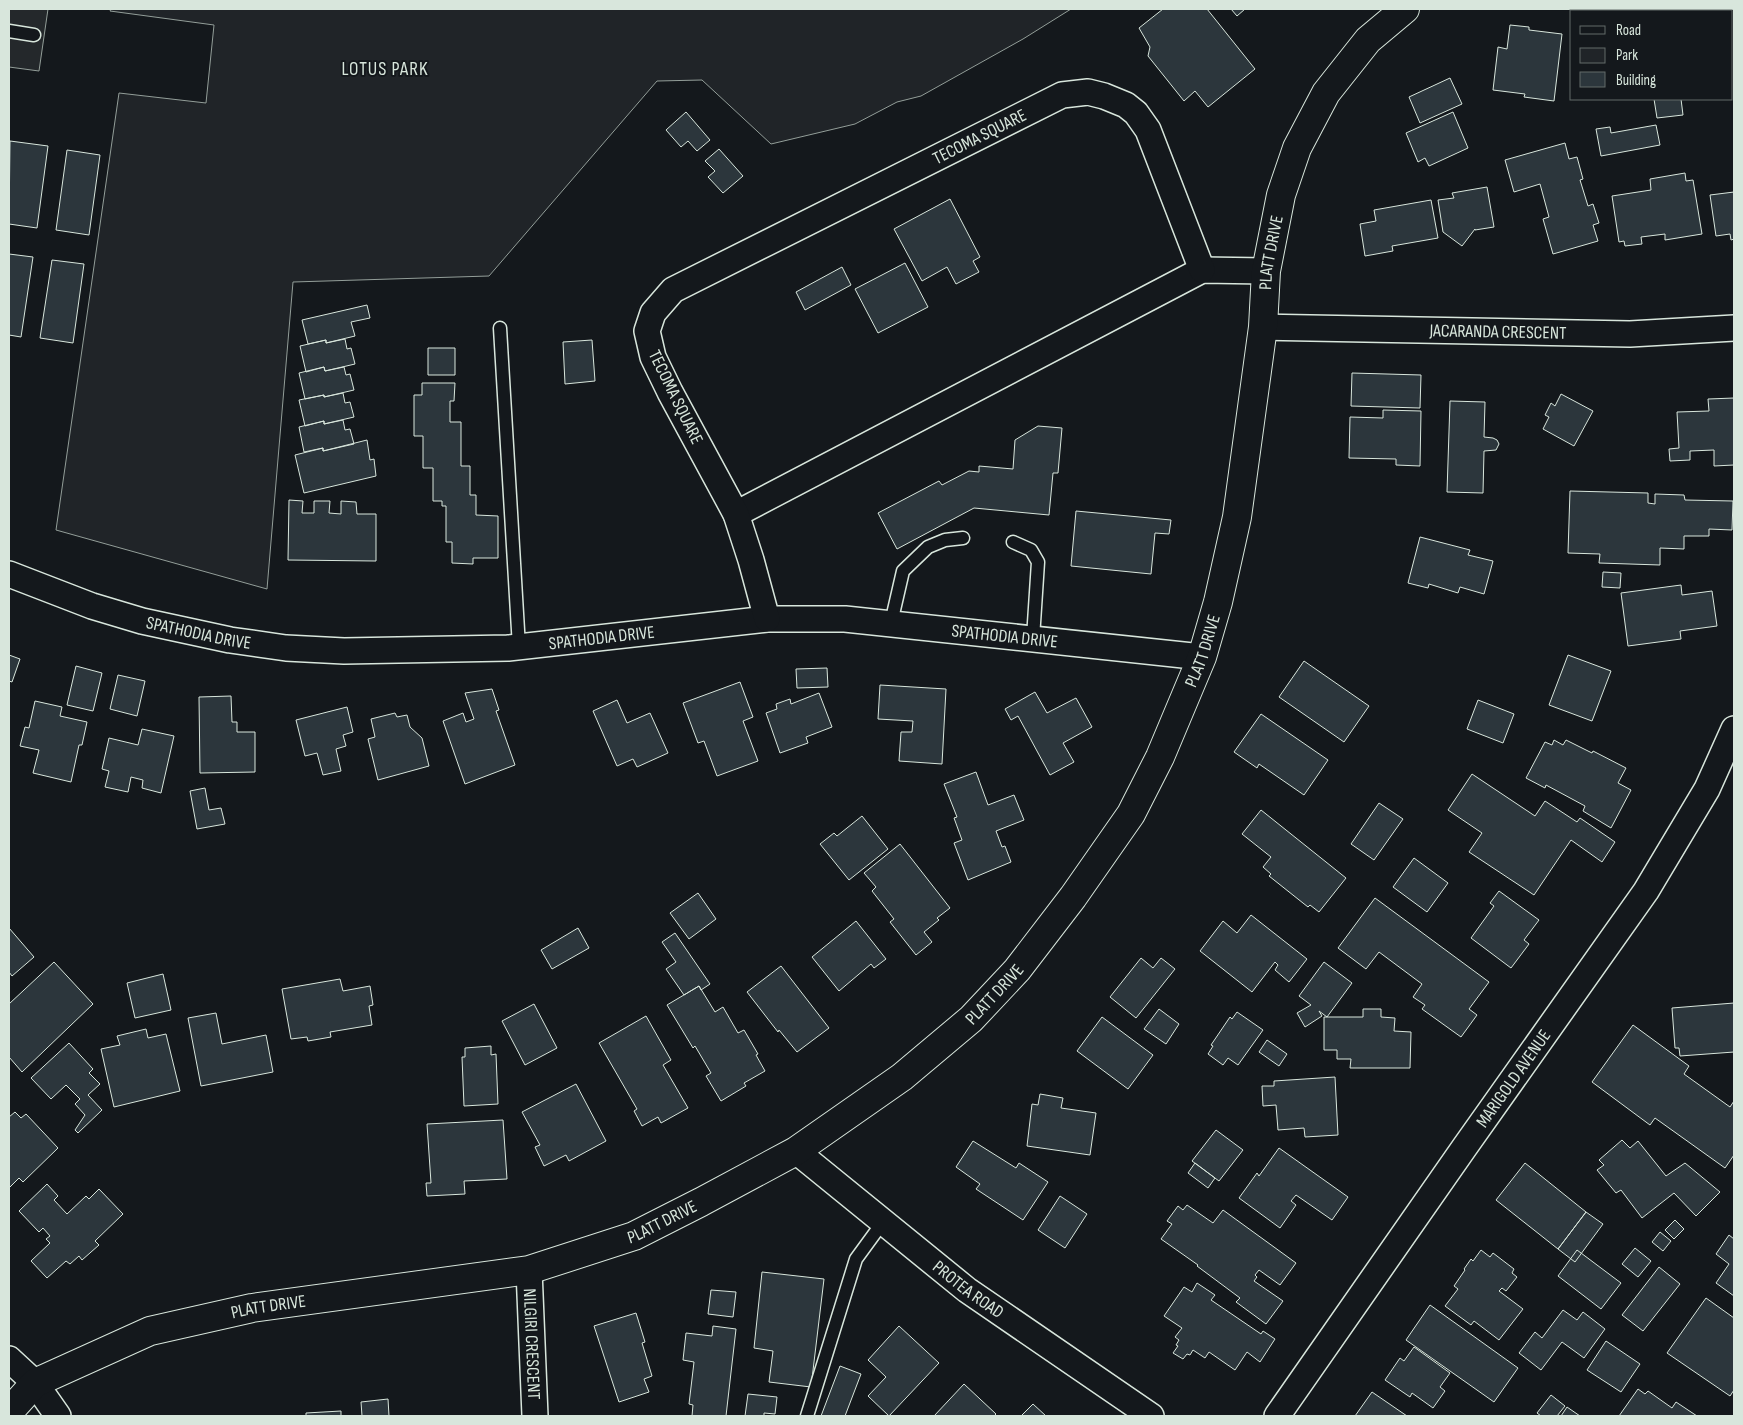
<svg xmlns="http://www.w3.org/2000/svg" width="1743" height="1425" font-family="'Sofia Sans Condensed',sans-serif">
	<rect width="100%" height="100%" fill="#14181c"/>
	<path fill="#202428" stroke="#939e99" d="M111,9h960l-48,30 -102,57 -24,6 -42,22 -84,20 -69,-64 -45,1 -168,195 -196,6 -26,307 -211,-59 63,-437 87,10 8,-78 -104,-14z"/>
	<path fill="#24282b" stroke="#939e99" d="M9,9h39l-9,62 -30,-4z"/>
	<path fill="#2c363c" stroke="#d8e6dc" d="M1163,9h44l48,60 -47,38 -13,-16 -11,10 -36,-45 2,-9 -11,-19z
		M1231,9h14l-8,7z
		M1586,9h54v2h-53z
		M1510,25l19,2v3l33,4 -8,67 -30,-4 1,-3 -32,-4 5,-43 9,2z
		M1450,78l12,26 -42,19 -11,-26z
		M1654,99h27l2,16 -26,3z
		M686,112l24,28 -13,11 -9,-10 -7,6 -15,-17z
		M1453,112l15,36 -39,18 -4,-8 -7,4 -12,-29z
		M1656,125l4,20 -59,11 -5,-27 14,-2 1,6z
		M10,141l38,5 -11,82 -28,-4z
		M1565,143l4,16 8,-2 6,22 -3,1 8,26 5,-2 6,19 -6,2 5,16 -45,13 -10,-35 6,-2 -9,-33 -26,8 -9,-32z
		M719,149l24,27 -20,17 -15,-16 7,-6 -10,-10z
		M67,150l33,5 -11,80 -33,-5z
		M1685,173l1,8 7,-1 9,54 -37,6v-6l-24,3 1,7 -17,2 -1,-5 -5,1 -7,-46 39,-6 -1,-11z
		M1487,187l7,40 -19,3v-1l-13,17 -19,-14 -5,-32 16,-2 -2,-5z
		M1734,192v47l-3,1 -1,-6 -14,2 -6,-41z
		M950,199l30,58 -7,4 6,11 -23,12 -9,-17 -25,14 -28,-52z
		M1431,200l7,38 -46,8 1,5 -28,5 -5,-32 16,-3 -2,-11z
		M9,254l24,3 -12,80 -12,-2z
		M52,260l32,4 -11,79 -33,-5z
		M905,263l23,44 -50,26 -23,-44z
		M842,267l9,18 -46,25 -9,-18z
		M367,305l3,13 -19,4 4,14 -29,7v-3l-18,4 -6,-24z
		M345,339l2,10 4,-1 4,16 -30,7 -1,-4 -18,5 -6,-26 26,-6v3z
		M592,340l3,41 -30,3 -2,-42z
		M428,348h27v27h-27z
		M324,367l1,4 19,-4 2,8 4,-1 4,16 -30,7v-2l-19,4 -6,-26z
		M1352,373l69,2 -1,33 -69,-2z
		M422,383h33l-1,18h-4v21h11v44h9v29h6v20l22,1v42h-25v6l-21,-1v-21h-6v-36h-4v-5h-9v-33h-10v-32h-9v-41h8z
		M343,393l2,10 5,-1 4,15 -30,7v-3l-19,5 -6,-26 25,-5v2z
		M1561,394l32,17 -19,35 -31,-17 6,-12 -4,-2 6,-12 4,3z
		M1734,398v67l-20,1v-16l-24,1v9l-20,1 -1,-12 10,-1 -2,-36 32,-1 -1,-12z
		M1450,401l35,1 -1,35 9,1 4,2 2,4 -3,6 -12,1 -1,42 -36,-1z
		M1383,410l38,1 -1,55 -24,-1v-6l-47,-1 1,-41 33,1z
		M343,420l2,10 5,-1 4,15 -31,7v-3l-19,4 -5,-25 25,-6v3z
		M1038,426l24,2 -4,45h-5l-4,42 -75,-7 -77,41 -19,-36 61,-32 3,4 27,-14 10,1v-6l34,3 2,-29z
		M367,440l3,20 4,-1 2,17 -72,17 -9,-38 28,-7v3z
		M1570,491l78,2v10l7,1v-10l29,1 1,5 48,1 -1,29 -23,-1v7h-25v13l-24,-1v17l-61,-2 1,-9 -32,-1z
		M289,500l14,1 -1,12h12v-12h16l-1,12 12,1v-13l15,1 1,12h19v47l-88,-1z
		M1076,511l95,9 -2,14 -14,-1 -4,41 -80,-8z
		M1420,537l50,13 -2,5 25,6 -9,33 -24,-7 -2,6 -29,-9 -1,4 -20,-5z
		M1603,572l18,1 -1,15 -18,-1z
		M1681,585l1,10 30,-4 5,35 -37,5 1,8 -53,7 -7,-53z
		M9,655l11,4 -8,23 -3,-1z
		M1568,655l43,16 -19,50 -43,-16z
		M1304,661l65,45 -25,36 -65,-45z
		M76,666l26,7 -9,38 -26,-6z
		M827,668l1,19 -31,1 -1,-19z
		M118,675l27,6 -8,35 -27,-7z
		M740,682l13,35 -10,4 15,40 -41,15 -13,-35 -6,2 -15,-40z
		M880,685l66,4 -4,75 -43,-3 2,-29h11l1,-11 -35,-2z
		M492,689l7,21 -3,1 19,54 -50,19 -22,-63 20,-8 3,9 8,-3 -9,-26z
		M1035,692l12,21 29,-15 16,29 -29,16 11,19 -24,13 -32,-59 -7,4 -6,-11z
		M819,693l13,34 -26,10 2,6 -28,10 -14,-40 11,-4 -1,-5 14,-5 1,5z
		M231,696l1,26h5v10h18v40l-55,1 -1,-76z
		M617,700l10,23 23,-10 18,40 -31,14 -4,-8 -16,7 -24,-55z
		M1478,700l36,14 -11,29 -36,-14z
		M35,701l27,6 -2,9 27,6 -5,23h-3l-8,37 -38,-9 6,-23 -19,-4 5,-19 4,1z
		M347,707l6,25 -10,3 3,11 -10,3 5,22 -18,4 -6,-22 -12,3 -9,-36z
		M395,713l2,4 10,-2 3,12 12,11 7,28 -51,14 -10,-41 7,-2 -4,-18z
		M1261,714l67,46 -24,35 -45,-31 -2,4 -23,-16z
		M142,729l32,7 -13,57 -19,-5 1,-8 -12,-3 -3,15 -23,-5 4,-16 -7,-2 7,-31 29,7z
		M1554,740l9,5 3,-5 26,13 1,-2 33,17 -8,15 13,7 -20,38 -28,-17 2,-5 -39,-21 -1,3 -19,-10 19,-36 7,3z
		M976,772l12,33 26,-10 10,25 -28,11 6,16 3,-1 6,16 -43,18 -14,-37 8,-3 -8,-22 3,-1 -13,-33z
		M1472,774l63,42 10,-15 32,21 3,-4 35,24 -13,20 -31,-22 -37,55 -65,-43 13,-19 -34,-23z
		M205,788l4,22 12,-2 4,16 -28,5 -7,-38z
		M1379,803l24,16 -29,41 -23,-16z
		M1261,810l85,68 -27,34 -9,-7 -2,2 -39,-31 2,-2 -8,-7 8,-10 -29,-23z
		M862,816l26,33 -39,31 -29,-36 14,-11 3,3z
		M900,844l50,64 -13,10 2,2 -15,12 8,10 -16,13 -26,-33 4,-3 -22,-28 4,-4 -12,-14z
		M1414,858l34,25 -21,29 -34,-25z
		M1499,891l40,29 -15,20 5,4 -18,24 -40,-30 23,-32 -4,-3z
		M698,893l18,26 -27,20 -19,-26z
		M1375,898l114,84 -20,27 8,6 -16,22 -39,-28 3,-4 -12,-8 9,-13 -43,-32 -13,17 -28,-21z
		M1251,915l56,44 -18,23 -14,-12 3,-5 -3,-3 -23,30 -52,-41 23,-30 14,12z
		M856,921l30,38 -12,9 -3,-4 -32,27 -27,-34z
		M9,928l25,29 -22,19 -3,-4z
		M578,928l11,20 -37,21 -11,-19z
		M675,933l35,51 -9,6 -2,-4 -15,9 -18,-26 10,-7 -14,-20z
		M1141,958l12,10 8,-10 14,11 -39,49 -26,-21z
		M54,962l39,42 -71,68 -13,-15v-53z
		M1324,962l28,21 -25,34 -8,-6 3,5 -17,11 -8,-14 14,-8 -12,-9z
		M781,966l48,62 -32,24 -18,-22 -1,2 -31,-40z
		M163,974l8,36 -36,8 -8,-35z
		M340,979l3,12 27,-5 3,19 -4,1 3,19 -42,7 1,5 -23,4 -1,-4 -16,2 -9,-50z
		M699,986l16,26 8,-5 15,26 6,-3 14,24 -2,1 9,16 -21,12 2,3 -25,15 -15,-25 5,-3 -16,-27 -2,2 -26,-43z
		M1734,1003v49l-54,4 -1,-8h-4l-3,-40z
		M534,1004l23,44 -32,17 -23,-44z
		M1159,1009l20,15 -13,20 -22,-15z
		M1363,1009h18v8l14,1 -1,13 17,1 -1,36h-60l1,-9h-14v-9h-13v-33h39z
		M1237,1012l26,18 -25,35 -10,-7 -5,7 -15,-11 5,-8 -2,-1 19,-28 2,2z
		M216,1013l6,31 44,-9 7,37 -72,14 -13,-68z
		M646,1016l25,44 -8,5 25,43 -27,15 -3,-6 -16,9 -8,-15 3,-2 -38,-66z
		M1102,1017l51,38 -25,34 -51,-38z
		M1633,1025l56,41 -5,8 46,33 4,-6v54l-9,13 -70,-50 -5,7 -58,-43z
		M146,1029l2,9 18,-4 14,57 -66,16 -13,-58 19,-4 -3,-9z
		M1267,1040l20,14 -8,12 -20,-14z
		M69,1043l24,26 -4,4 11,11 -12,11 14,15 -24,23 -3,-3 10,-15 -10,-11 5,-5 -14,-14 -15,14 -20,-21z
		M491,1046v9l5,-1 2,50 -34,2 -2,-49h3v-9z
		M1335,1077l3,58 -33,2 -1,-9 -26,2 -2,-25 -13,1 -1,-20h12v-5z
		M576,1084l30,57 -37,20 -3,-6 -22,11 -9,-19 5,-2 -18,-33z
		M1040,1094l23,4 -2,10 35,5 -6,42 -63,-9 5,-42 6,1z
		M15,1112l6,6 5,-4 32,34 -35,34 -4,-4 -10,10v-71z
		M503,1120l4,59 -43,2 1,13 -38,2 -1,-13h5l-4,-59z
		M1216,1130l27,20 -24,31 -27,-20z
		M1622,1140l8,8 8,-7 28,35 19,-13 35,29 -24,24 -22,-23 -32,25 -21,-28 -5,3 -19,-23 7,-5 -5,-5z
		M973,1141l43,27 3,-5 29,19 -25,38 -47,-31 4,-5 -24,-17z
		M1279,1148l69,49 -16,23 -36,-25 -5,6 5,4 -16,23 -41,-30 18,-25 2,3z
		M1195,1163l20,15 -7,10 -20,-15z
		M1525,1163l61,49 -28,37 -62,-49z
		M47,1184l11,12 -4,4 13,14 19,-18 3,3 10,-10 24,25 -28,27 4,4 -17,15 -3,-4 -9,8 -4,-3 -19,17 -16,-17 19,-18 -4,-4 4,-3 -7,-8 -4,4 -20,-21z
		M1060,1196l27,18 -22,34 -27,-18z
		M1187,1205l26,18 10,-13 73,53 -16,22 -21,-15 -4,5 2,2 -3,4 29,20 -17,23 -30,-22 4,-4 -43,-32 1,-1 -37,-26 11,-15 -5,-3 11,-15 5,4z
		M1586,1212l17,12 -28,38 -17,-13z
		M1675,1220l9,9 -10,10 -9,-9z
		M1660,1232l11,9 -8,10 -11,-9z
		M1729,1235l5,4v57l-18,-13 13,-19 -13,-10z
		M1635,1248l16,13 -13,16 -16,-13z
		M1481,1250l9,7 3,-4 21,16 -2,4 5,4 -11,14 -4,-3 -3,3 24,18 -24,31 -25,-19 -3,4 -26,-19 13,-17 -4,-3 11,-16 -1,-1 7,-10 2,2z
		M1577,1250l44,33 -20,26 -43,-33z
		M1659,1267l21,17 -37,47 -21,-16z
		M762,1272l62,7 -13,108 -42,-5 4,-31 -19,-3z
		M1197,1283l18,12 -4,5 50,34 2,-3 12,8 -15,23 -13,-10 -12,18 -26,-18 -4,6 -12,-8 -3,5 -3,-1 -4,5 -10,-6 5,-7 -2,-1 3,-5 -4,-3 7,-9 -18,-12 20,-29 8,5z
		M711,1290l25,2 -3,25 -25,-3z
		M1706,1298l28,20v72l-4,6 -63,-43z
		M1430,1305l88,63 -24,34 -88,-62z
		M1563,1310l14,10 6,-8 22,17 -21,29 -22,-16 -21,28 -22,-17 16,-21 7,6z
		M636,1313l9,29 -3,1 10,33 -8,3 5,13 -30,10 -25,-76z
		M713,1326l23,3 -10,87h-34l1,-11 -4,-1 5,-42 -11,-2 3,-27 26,3z
		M899,1326l40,37 -50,53 -21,-20 18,-19 -18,-17z
		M1606,1341l34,23 -19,28 -34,-22z
		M1414,1347l36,26 -10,14 5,4 -12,17 -21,-15 -2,4 -25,-17 15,-22 4,3z
		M840,1366l21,8 -16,42h-24z
		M964,1384l32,30 -2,2h-60z
		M1638,1389l7,5 3,-3 24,17 4,-6 21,14h-78z
		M1372,1392l35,24h-52z
		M748,1394l29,3 -2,17 -11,-1v3h-19z
		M1551,1395l14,11 -8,10h-16l-4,-3z
		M388,1399l1,17h-27l-1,-14z
		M1033,1404l13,12h-25z
		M1567,1407l13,9h-19z
		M341,1411v5h-35v-3z"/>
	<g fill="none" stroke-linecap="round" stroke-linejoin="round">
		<g stroke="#d8e6dc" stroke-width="15">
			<path id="lane" d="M9,31l25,4
				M500,328l19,319
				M1013,542l18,8 7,12 -5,76
				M891,623l12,-52 25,-24 17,-7 18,-2
				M807,1416l49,-157 27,-37"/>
		</g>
		<g stroke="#d8e6dc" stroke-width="28">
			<g id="street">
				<path id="s1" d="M1263,327l367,7 104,-6"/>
				<path d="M736,514l466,-244 64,1"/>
				<path id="s2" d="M9,574l83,32 50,15 88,19 56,8 58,3 164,-3 259,-29h78l357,38"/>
				<path id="s3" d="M767,619l-16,-59 -15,-46 -66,-122 -17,-35 -6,-26 6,-18 20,-23 389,-195 26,-3 16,4 22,9 10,8 12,17 54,140"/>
				<path id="s4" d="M796,1151l171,139 184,126"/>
				<path id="s5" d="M529,1270l6,146"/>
				<path d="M9,1359l26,24 23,33"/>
				<path id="s6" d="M1277,1416l187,-268 182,-257 61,-102 27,-60"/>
			</g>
		</g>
		<g stroke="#d8e6dc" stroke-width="30">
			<g id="secondary">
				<path id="s7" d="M9,1412l26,-29 115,-52 102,-23 277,-38 105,-34 67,-34 95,-51 106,-74 69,-58 46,-49 56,-73 58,-83 29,-57 42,-100 16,-55 19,-85 26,-190 3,-56 15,-76 16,-47 29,-55 42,-53 37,-31"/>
			</g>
		</g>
		<use href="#lane" stroke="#14181c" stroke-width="12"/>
		<use href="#street" stroke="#14181c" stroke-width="25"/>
		<use href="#secondary" stroke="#14181c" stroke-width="28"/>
	</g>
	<g text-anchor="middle" stroke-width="4" stroke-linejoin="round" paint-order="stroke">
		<g font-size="18" fill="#d8e6dc" stroke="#14181c">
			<text dy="6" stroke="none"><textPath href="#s3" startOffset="706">TECOMA SQUARE</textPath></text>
			<text dy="6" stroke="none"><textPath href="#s7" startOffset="1906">PLATT DRIVE</textPath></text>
			<text dy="6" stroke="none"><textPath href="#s1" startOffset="235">JACARANDA CRESCENT</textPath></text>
			<text transform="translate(676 397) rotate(64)" y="6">TECOMA SQUARE</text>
			<text dy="6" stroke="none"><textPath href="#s2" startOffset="199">SPATHODIA DRIVE</textPath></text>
			<text dy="6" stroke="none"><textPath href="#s2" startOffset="1009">SPATHODIA DRIVE</textPath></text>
			<text dy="6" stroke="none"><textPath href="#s2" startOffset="604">SPATHODIA DRIVE</textPath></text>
			<text dy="6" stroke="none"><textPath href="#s7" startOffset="1501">PLATT DRIVE</textPath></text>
			<text dy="6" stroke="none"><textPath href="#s7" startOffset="1096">PLATT DRIVE</textPath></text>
			<text dy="6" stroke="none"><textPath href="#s6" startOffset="412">MARIGOLD AVENUE</textPath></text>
			<text dy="6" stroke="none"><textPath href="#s7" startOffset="691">PLATT DRIVE</textPath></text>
			<text dy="6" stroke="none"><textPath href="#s4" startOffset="221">PROTEA ROAD</textPath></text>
			<text dy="6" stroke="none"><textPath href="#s7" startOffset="286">PLATT DRIVE</textPath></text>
			<text dy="6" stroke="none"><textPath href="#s5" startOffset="74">NILGIRI CRESCENT</textPath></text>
		</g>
		<g font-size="19" letter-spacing="1" fill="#d8e6dc" stroke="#14181c">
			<text x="385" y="75">LOTUS PARK</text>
		</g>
	</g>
	<rect width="1743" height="1425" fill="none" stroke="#d8e6dc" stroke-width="20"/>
	<rect x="1570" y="10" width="162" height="90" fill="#14181c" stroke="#626a69"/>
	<rect x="1580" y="26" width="25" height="8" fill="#14181c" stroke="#626a69"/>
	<text x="1616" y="35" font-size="15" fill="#d8e6dc">Road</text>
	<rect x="1580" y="48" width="25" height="15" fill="#202428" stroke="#626a69"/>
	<text x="1616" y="60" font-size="15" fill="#d8e6dc">Park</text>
	<rect x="1580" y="72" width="25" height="15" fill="#2c363c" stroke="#626a69"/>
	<text x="1616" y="85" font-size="15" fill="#d8e6dc">Building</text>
</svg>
